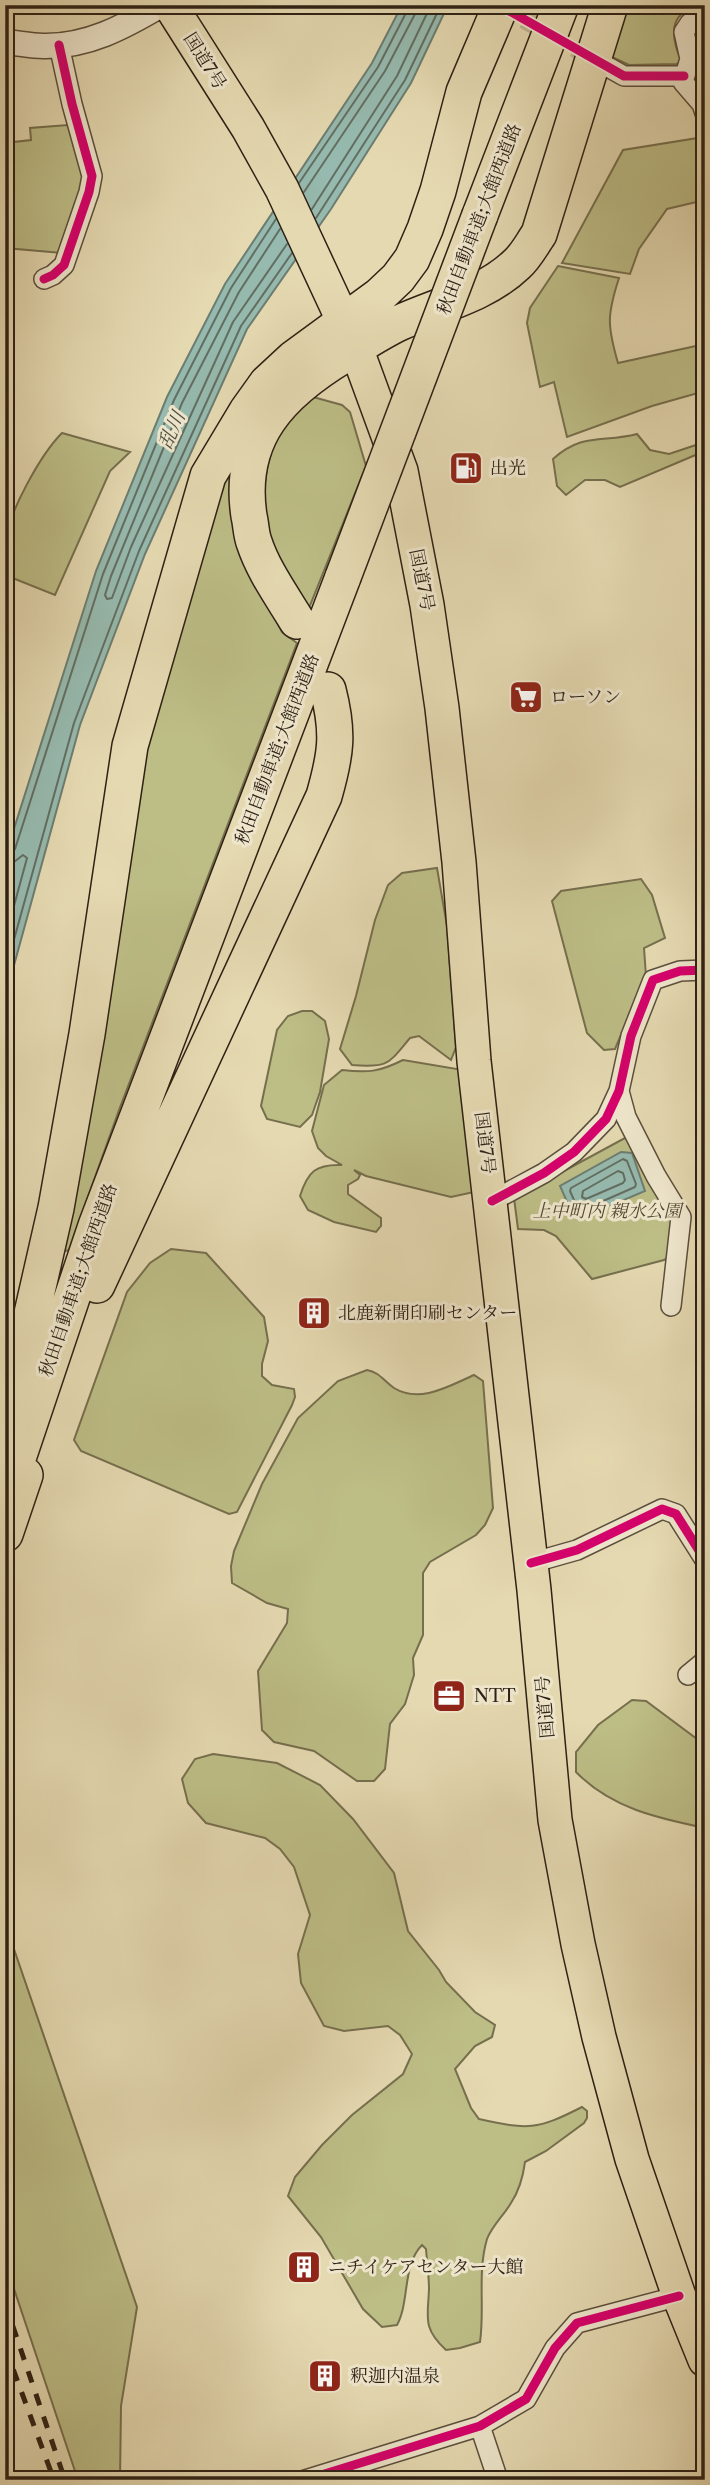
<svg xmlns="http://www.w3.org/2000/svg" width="710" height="2485" font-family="'Libre Caslon Text','Noto Serif JP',serif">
	<rect width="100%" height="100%" fill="#e5d9b1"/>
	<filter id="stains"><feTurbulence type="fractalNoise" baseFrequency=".00286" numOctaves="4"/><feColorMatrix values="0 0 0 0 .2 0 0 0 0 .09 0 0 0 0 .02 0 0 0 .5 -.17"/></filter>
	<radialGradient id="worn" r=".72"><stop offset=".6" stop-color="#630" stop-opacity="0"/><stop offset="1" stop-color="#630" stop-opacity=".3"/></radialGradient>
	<path fill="#bdbd86" stroke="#766f4e" stroke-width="2" d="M627,5h63l1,4c-24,8 -18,33 -10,51l-4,4 -48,1 -17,-8z
		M68,125l5,5 13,53 -24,70 -57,-5v-105l26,-3 -1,-12z
		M704,137l1,63 -38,9 -28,40 -9,25 -68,-11 61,-113z
		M558,266l61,12c-12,37 -12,47 -1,85l87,-19v47l-53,15 -85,31 -13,-55 -14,5 -13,-64 3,-15z
		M313,397l29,8 8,7 16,54 -57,142c-11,-17 -32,-40 -39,-59 -6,-16 -6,-31 -6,-48 1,-47 12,-73 49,-104z
		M62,433l68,19 -20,19 -55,124 -50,-20c0,-10 -1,-22 0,-32 3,-30 36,-89 57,-110z
		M637,434l13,16 19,4 36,-12v9l-85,36 -15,-7h-20l-19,15 -9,-9 -4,-27c30,-27 50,-16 84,-25z
		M237,468l12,100 33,64 15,11 -178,467 -50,140 -4,1 -4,-6 83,-488 80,-282z
		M437,868l10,58 9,121 -5,13 -32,-24 -9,2c-22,26 -21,30 -58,27l-12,-16 16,-53 19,-76 13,-35 14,-12z
		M641,879l11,16 13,43 -21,10 2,28 -31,73 -11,1 -17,-17 -35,-132 9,-10z
		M302,1011h10l13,10 4,18 -9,53 -8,23 -12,12 -33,-8 -6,-13 16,-76 11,-14z
		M403,1060l60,10 11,122 -23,5 -85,-21 -12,-6 6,5 -2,4 -10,6v9l33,24v8l-5,6 -42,-10 -26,-12 -8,-14c8,-25 16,-32 42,-31l-16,-9 -8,-8 -6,-17 12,-46 18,-15c26,3 37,2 61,-10z
		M625,1138l8,5 42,78 -1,32 -10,7 -72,19 -36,-43 -12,-6 -26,-1 -4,-31z
		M171,1249l35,4 58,64 4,24 -6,23v12l10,9 22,4 1,8 -3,8 -55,107 -8,2 -148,-63 -7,-11 53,-148 23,-29z
		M367,1370c12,2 17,11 27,18 26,16 55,-2 80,-13l9,6 10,127 -8,17 -9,10 -46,27 -7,11v62l-10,23 1,17 -9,29 -15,20 -5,45 -11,12h-17l-43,-30 -40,-9 -12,-12 -4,-59 29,-48 1,-14 -21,-6 -35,-20 -1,-17 3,-15 28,-67 36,-66 40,-37z
		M632,1700l14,1 59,44v83c-48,-10 -94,-20 -129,-56v-20l22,-27z
		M213,1754l64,9 43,22 33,34 41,54 14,58 31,39 7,12 29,30 20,13 -3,12 -17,9 -20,23 16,39 8,11c49,11 58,11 103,-12l5,4v7l-3,5 -38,28 -21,11c-2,15 -6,29 -14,41 -7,12 -19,23 -24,36 -10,34 -2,69 -7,103l-20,6 -14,2c-24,-22 -18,-33 -17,-61 0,-13 -2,-27 -3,-40l-4,-4c-20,20 -12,56 -25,80l-15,2 -19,-18 -42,-72 -33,-41 7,-19 27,-32 30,-30 51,-41 9,-20 -12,-19 -12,-9 -44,5 -20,-5 -23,-43 -3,-29 12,-39 -16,-48 -14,-18 -15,-11 -59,-15 -18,-20 -6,-24 13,-20z
		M5,1923l132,384 -16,99 -1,74h-42l-73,-218z"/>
	<path fill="#96baaf" stroke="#6c7d71" stroke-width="2" d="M402,5h46l-37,78 -80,126 -84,120 -102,225 -65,171 -75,273v-141l91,-286 71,-174 58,-113 147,-221z
		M621,1152l11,1 13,38 -61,26 -12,-4 -12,-27z"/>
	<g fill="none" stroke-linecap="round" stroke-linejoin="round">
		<path stroke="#626e62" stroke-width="2" d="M299,183l79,-116 29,-56v-6
			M304,192l81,-121 30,-57 1,-9
			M312,209l85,-133 34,-71
			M316,218l89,-138 36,-75
			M280,229l-41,63 -57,111 -71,173 -6,19 2,4 5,-1 19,-51 102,-225 54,-78
			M5,855l6,-1 4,-5 88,-275 71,-174 57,-112 45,-69
			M5,864l9,-2 9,-7 4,3 -22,81
			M5,972l69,-249 65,-172 102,-225 51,-73
			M623,1159l4,2 9,23 -1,3 -50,22 -8,-2 -7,-16 1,-3z
			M618,1171l5,2 2,7 -2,3 -37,16 -4,-2 1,-6z"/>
		<path stroke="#c0b492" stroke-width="19" stroke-dasharray="19 10" stroke-linecap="butt" d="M499,5l99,56"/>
		<g stroke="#5c4f3c" stroke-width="22">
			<path id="minor" d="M705,18l-15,5 -6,9 6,27 -7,23 19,22 3,9
				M608,67l16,9h60
				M44,279l9,-4 11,-10 25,-73 3,-16 -20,-72 -13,-59
				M619,1091l7,26 30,59 25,41 -10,89
				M492,1201l52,-28 30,-21 32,-33 13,-28 12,-55 22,-56 27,-9 25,-1
				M531,1563l46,-13 85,-41 14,5 29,46
				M688,1675l17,-14
				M480,2426l18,54
				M305,2480l175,-54 46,-27 29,-51 22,-25 102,-27"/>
		</g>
		<g stroke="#5c4f3c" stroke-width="27">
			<path id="tertiary" d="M5,42c13,1 26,4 38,4 44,1 81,-19 118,-41"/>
		</g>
		<g stroke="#2e2115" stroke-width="36">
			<path id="trunk" d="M170,5l78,123 34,61 74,159 45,123 26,134 15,103 17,154 15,199 60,529 21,230 23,124 21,93 33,122 47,137 26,64"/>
		</g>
		<g stroke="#2e2115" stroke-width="38">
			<path id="motorway" d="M480,215l81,-210
				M297,621c-15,-25 -34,-51 -43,-79 -3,-8 -3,-18 -5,-26 -12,-79 32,-123 95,-161 18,-11 36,-23 55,-32 39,-18 86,-28 118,-59 9,-8 15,-20 22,-30l71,-229
				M97,1285l227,-489c12,-42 15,-63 4,-106
				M5,1432l51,-224 31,-174 43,-288 78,-270 39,-65 20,-28 27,-25 86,-63 18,-17 14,-19 13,-30 13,-38 26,-99 37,-87
				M5,1497l91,-271 247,-649
				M5,1534l20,-59"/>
		</g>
		<use href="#minor" stroke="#eee6cc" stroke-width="19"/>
		<use href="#tertiary" stroke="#eee6cc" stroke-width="24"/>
		<use href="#trunk" stroke="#e5d9b1" stroke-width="33"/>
		<use href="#motorway" stroke="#e5d9b1" stroke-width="35"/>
		<path stroke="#2e2115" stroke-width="5" stroke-dasharray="12 12" stroke-linecap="butt" d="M5,2303l60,177
			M5,2347l49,133"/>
		<g stroke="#2e2115" stroke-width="38" stroke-linecap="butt">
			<path id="motorway-bridge" d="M343,577l137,-362"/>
		</g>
		<use href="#motorway-bridge" stroke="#e5d9b1" stroke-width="35"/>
		<g stroke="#eee6cc" stroke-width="13">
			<path id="cycleway" d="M499,5l125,71h60
				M44,279l9,-4 11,-10 25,-73 3,-16 -20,-72 -13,-59
				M492,1201l52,-28 30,-21 32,-33 13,-28 12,-55 22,-56 27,-9 25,-1
				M531,1563l46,-13 85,-41 14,5 29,46
				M305,2480l175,-54 46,-27 29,-51 22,-25 102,-27"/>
		</g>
		<use href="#cycleway" stroke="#d6006c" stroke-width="9"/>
	</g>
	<defs>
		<g id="fuel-square" transform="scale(1.75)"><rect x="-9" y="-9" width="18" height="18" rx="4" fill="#8f2418" stroke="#eee6cc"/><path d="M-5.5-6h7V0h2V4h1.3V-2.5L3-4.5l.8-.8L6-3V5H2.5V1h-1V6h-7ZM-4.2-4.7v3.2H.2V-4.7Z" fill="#fff"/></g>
		<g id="supermarket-square" transform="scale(1.75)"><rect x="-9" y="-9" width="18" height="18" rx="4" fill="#8f2418" stroke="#eee6cc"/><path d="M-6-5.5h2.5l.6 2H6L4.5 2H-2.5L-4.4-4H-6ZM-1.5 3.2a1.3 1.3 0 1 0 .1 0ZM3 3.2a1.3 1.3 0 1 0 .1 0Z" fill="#fff"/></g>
		<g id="building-square" transform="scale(1.75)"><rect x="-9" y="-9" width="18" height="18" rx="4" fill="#8f2418" stroke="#eee6cc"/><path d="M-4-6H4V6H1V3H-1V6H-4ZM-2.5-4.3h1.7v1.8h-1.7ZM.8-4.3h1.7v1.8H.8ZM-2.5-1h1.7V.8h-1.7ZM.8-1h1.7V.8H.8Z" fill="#fff"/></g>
		<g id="office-square" transform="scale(1.75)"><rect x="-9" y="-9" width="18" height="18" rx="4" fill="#8f2418" stroke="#eee6cc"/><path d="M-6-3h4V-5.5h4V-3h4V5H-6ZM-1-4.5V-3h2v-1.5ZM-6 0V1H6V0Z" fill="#fff"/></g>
	</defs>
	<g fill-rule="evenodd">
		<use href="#fuel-square" x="466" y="468"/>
		<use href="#supermarket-square" x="526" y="697"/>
		<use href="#building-square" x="314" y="1313"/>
		<use href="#office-square" x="449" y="1696"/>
		<use href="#building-square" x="304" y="2267"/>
		<use href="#building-square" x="325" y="2376"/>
	</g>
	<g text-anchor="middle" stroke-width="6" stroke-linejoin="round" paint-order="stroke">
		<g font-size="18" fill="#2e2115" stroke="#eee6cc">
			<text transform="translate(205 61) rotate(58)" y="6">国道7号</text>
			<text transform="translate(479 219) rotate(-69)" y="6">秋田自動車道;大館西道路</text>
			<text transform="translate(422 580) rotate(79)" y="6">国道7号</text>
			<text transform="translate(277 749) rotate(-69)" y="6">秋田自動車道;大館西道路</text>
			<text transform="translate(485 1143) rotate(83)" y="6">国道7号</text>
			<text transform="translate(78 1280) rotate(-71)" y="6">秋田自動車道;大館西道路</text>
			<text transform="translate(545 1707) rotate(-95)" y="6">国道7号</text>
		</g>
		<g font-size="18" fill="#2e2115" stroke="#eee6cc" text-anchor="start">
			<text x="490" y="474">出光</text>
			<text x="550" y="703">ローソン</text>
			<text x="338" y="1319">北鹿新聞印刷センター</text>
			<text x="474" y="1702">NTT</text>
			<text x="328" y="2273">ニチイケアセンター大館</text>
			<text x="350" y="2382">釈迦内温泉</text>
		</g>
		<g font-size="18" font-style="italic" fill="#524831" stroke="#eee6cc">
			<text x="607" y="1217">上中町内 親水公園</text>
		</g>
		<g font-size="19" font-style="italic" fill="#4d4f43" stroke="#eee6cc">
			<text transform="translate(171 430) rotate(-66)" y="7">乱川</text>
		</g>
	</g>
	<rect width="710" height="2485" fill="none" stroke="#e5d9b1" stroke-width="28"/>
	<rect x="7" y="7" width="696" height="2471" fill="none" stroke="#2e2115" stroke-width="3.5"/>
	<rect x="14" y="14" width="682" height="2457" fill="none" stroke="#2e2115" stroke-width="2"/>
	<rect width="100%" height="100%" filter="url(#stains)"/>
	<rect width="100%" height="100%" fill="url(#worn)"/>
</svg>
